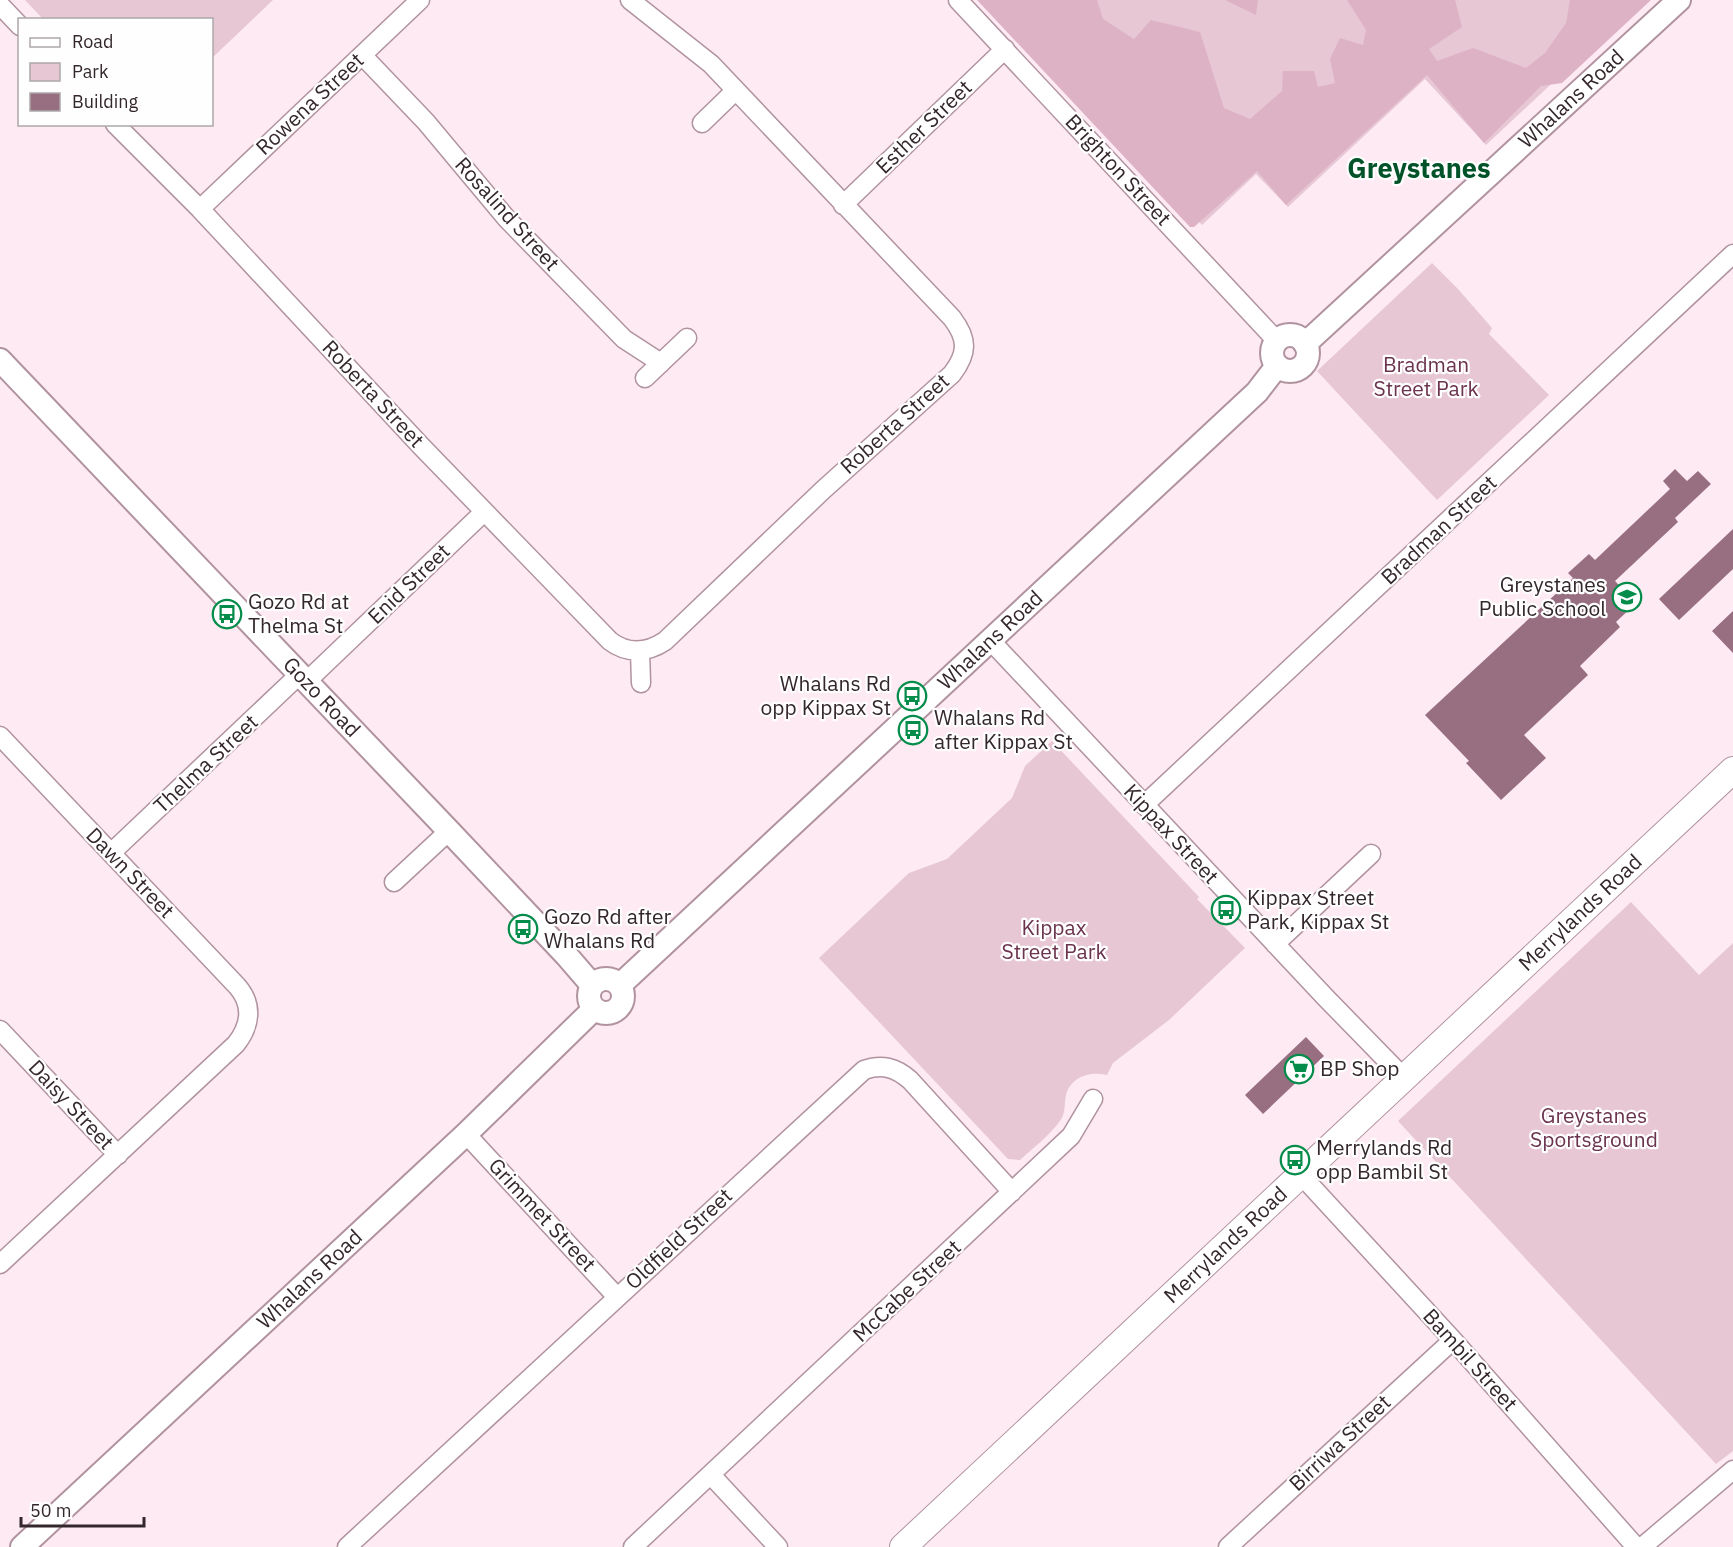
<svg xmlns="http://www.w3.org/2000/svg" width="1733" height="1547" font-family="'IBM Plex Sans',sans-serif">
	<rect width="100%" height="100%" fill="#feeaf2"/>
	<path fill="#e7c7d4" d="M25,0h248l-61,58v-38l-169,-1z
		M990,0h651l-155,145 -61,-66 -137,128 -32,-33 -54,51z
		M1432,263l26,26 34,39 -3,6 60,61 -112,105 -120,-129z
		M1052,741l147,156 -2,2 48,49 -76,72 -56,43 -6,12c-16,-4 -36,1 -41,20 -2,9 0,18 -6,26 -11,15 -27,27 -40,39l-12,-1 -189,-201 90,-85 38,-14 65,-61 13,-32z
		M1631,902l68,73 34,-32v508l-17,13 -318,-343z"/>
	<path fill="#deb2c5" d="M977,0h120l6,19 31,20 17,-19 49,12 24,76 26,11 32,-28 1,-20h31l4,16 17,-4 -5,-24 10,-21 23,7 3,-15 -19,-30h108l7,27 -33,22 8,12 36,-13 53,20 19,-15 21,-30 4,-23h81l-89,83 -21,3 -57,57 -57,-68 -141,130 -29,-34 -63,56h-4z
		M1225,0h33l-2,15z"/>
	<path fill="#986f81" d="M1675,469l12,12 11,-10 13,13 -36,34 3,4 -63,59 21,22 -20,19 4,5 -40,39 8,9 -64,60 22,23 -45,42 -35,-37 3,-2 -44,-46 148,-137 -5,-5 21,-19 6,6 75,-71 -7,-8z
		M1733,529v40l-54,51 -20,-21z
		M1733,611v42l-21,-22z
		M1306,1037l18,19 -61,58 -18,-19z"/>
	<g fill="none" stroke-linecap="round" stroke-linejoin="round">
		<g stroke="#b193a0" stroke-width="21">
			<path id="minor" d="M958,0l319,341
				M0,5l20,21
				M362,55l64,67 81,97 117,120 37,24
				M702,123l33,-32
				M115,124l85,85 221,237 189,195c17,13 37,12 55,0l158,-151 129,-116c16,-21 16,-35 0,-56l-241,-254 -81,-64
				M843,205l162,-156
				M200,209l220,-209
				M645,378l42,-40
				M990,640l336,358 78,80
				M640,651l1,32
				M307,681l177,-169
				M0,736l237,250c16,18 14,39 -1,58l-236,220
				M1144,805l589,-551
				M111,853l189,-179
				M394,882l55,-51
				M1275,944l96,-90
				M0,1030l118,125
				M466,1134l151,163
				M1301,1175l152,165 183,207
				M711,1475l67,72
				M347,1547l517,-477c18,-6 31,-3 46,10l102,112
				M633,1547l438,-411 22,-37
				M1228,1547l225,-207
				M1642,1547l91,-77"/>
		</g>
		<g stroke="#b193a0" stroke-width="26">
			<g id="tertiary">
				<circle cx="1290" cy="353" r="18"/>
				<path id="s1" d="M1305,344l374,-344"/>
				<path id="s2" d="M0,360l449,471 118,125 25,29"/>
				<circle cx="606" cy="996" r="17"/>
				<path id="s3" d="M620,985l637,-593 20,-26"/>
				<path id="s4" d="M22,1547l444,-413 128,-125"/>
			</g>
		</g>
		<g stroke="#b193a0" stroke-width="28">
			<g id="secondary">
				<path id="s5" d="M903,1547l830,-777"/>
			</g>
		</g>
		<use href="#minor" stroke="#fff" stroke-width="18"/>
		<use href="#tertiary" stroke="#fff" stroke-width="22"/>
		<use href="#secondary" stroke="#fff" stroke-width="26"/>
	</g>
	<defs>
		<g id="school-ring" transform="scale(1.5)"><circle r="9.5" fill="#fefefe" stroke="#048c4a" stroke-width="1.5"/><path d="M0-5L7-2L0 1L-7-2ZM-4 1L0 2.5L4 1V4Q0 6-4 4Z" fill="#048c4a"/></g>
		<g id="bus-ring" transform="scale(1.5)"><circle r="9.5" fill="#fefefe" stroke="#048c4a" stroke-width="1.5"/><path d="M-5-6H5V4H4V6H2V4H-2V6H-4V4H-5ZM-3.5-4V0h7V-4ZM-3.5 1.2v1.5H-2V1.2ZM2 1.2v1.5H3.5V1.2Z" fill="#048c4a"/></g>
		<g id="supermarket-ring" transform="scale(1.5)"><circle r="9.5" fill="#fefefe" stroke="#048c4a" stroke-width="1.5"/><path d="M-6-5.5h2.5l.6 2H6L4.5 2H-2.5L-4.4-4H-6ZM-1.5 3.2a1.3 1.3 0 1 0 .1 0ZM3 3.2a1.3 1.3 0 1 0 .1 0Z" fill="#048c4a"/></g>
	</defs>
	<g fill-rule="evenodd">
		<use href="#school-ring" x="1627" y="597"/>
		<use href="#bus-ring" x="227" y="614"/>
		<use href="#bus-ring" x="912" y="696"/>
		<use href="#bus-ring" x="913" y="730"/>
		<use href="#bus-ring" x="1226" y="910"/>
		<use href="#bus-ring" x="523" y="929"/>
		<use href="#supermarket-ring" x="1299" y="1069"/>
		<use href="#bus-ring" x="1295" y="1160"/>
	</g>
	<g text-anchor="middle" stroke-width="4.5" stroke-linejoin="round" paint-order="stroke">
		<g font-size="21" fill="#33272c" stroke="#fefefe">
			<text dy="7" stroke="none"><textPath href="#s1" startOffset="362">Whalans Road</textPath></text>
			<text transform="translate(310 104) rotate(-43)" y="7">Rowena Street</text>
			<text transform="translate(924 127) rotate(-44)" y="7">Esther Street</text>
			<text transform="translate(1118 170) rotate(47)" y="7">Brighton Street</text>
			<text transform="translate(507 214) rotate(48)" y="7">Rosalind Street</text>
			<text transform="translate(373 394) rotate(47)" y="7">Roberta Street</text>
			<text transform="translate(895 424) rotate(-42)" y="7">Roberta Street</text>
			<text transform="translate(1439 530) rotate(-43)" y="7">Bradman Street</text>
			<text transform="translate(409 584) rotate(-44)" y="7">Enid Street</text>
			<text dy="7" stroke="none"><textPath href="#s3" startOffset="506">Whalans Road</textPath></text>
			<text dy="7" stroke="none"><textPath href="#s2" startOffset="466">Gozo Road</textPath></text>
			<text transform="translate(206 764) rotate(-43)" y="7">Thelma Street</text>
			<text transform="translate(1171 834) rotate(47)" y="7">Kippax Street</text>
			<text transform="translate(130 873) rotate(46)" y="7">Dawn Street</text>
			<text dy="7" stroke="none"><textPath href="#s5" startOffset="928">Merrylands Road</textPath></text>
			<text transform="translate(71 1105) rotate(47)" y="7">Daisy Street</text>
			<text transform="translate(542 1215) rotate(47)" y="7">Grimmet Street</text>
			<text transform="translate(679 1239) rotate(-43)" y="7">Oldfield Street</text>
			<text dy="7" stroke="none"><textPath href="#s5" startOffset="442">Merrylands Road</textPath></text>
			<text dy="7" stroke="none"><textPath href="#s4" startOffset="393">Whalans Road</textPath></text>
			<text transform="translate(907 1291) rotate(-43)" y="7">McCabe Street</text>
			<text transform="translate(1470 1360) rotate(48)" y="7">Bambil Street</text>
			<text transform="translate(1340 1443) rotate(-43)" y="7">Birriwa Street</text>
		</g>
		<g font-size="21" fill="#6b334e" stroke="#fefefe">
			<text x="1426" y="372">Bradman<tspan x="1426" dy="24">Street Park</tspan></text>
			<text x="1054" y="935">Kippax<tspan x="1054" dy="24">Street Park</tspan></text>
			<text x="1594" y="1123">Greystanes<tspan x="1594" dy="24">Sportsground</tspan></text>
		</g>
		<g font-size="21" fill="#33272c" stroke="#fefefe" text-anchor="start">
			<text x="1606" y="592" text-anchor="end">Greystanes<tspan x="1606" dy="24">Public School</tspan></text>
			<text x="248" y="609">Gozo Rd at<tspan x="248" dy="24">Thelma St</tspan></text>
			<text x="891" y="691" text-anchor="end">Whalans Rd<tspan x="891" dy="24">opp Kippax St</tspan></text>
			<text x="934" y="725">Whalans Rd<tspan x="934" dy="24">after Kippax St</tspan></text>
			<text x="1247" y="905">Kippax Street<tspan x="1247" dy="24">Park, Kippax St</tspan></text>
			<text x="544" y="924">Gozo Rd after<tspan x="544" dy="24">Whalans Rd</tspan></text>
			<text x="1320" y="1076">BP Shop</text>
			<text x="1316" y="1155">Merrylands Rd<tspan x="1316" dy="24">opp Bambil St</tspan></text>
		</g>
		<g font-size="27" font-weight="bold" fill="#005329" stroke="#fefefe">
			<text x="1419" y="178">Greystanes</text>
		</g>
	</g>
	<rect x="18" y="18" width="195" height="108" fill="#fefefe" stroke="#ada8aa" stroke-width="1.5"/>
	<rect x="30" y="38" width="30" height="9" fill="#ffffff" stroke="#ada8aa" stroke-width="1.5"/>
	<text x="72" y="48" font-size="18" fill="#33272c">Road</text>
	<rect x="30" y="63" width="30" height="18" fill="#e7c7d4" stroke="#ada8aa" stroke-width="1.5"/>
	<text x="72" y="78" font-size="18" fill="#33272c">Park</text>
	<rect x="30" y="93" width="30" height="18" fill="#986f81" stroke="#ada8aa" stroke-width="1.5"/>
	<text x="72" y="108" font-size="18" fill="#33272c">Building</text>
	<path d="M21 1517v9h123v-9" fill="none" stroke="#33272c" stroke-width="3"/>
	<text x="30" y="1517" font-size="18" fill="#33272c" stroke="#fefefe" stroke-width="4.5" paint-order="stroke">50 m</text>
</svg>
